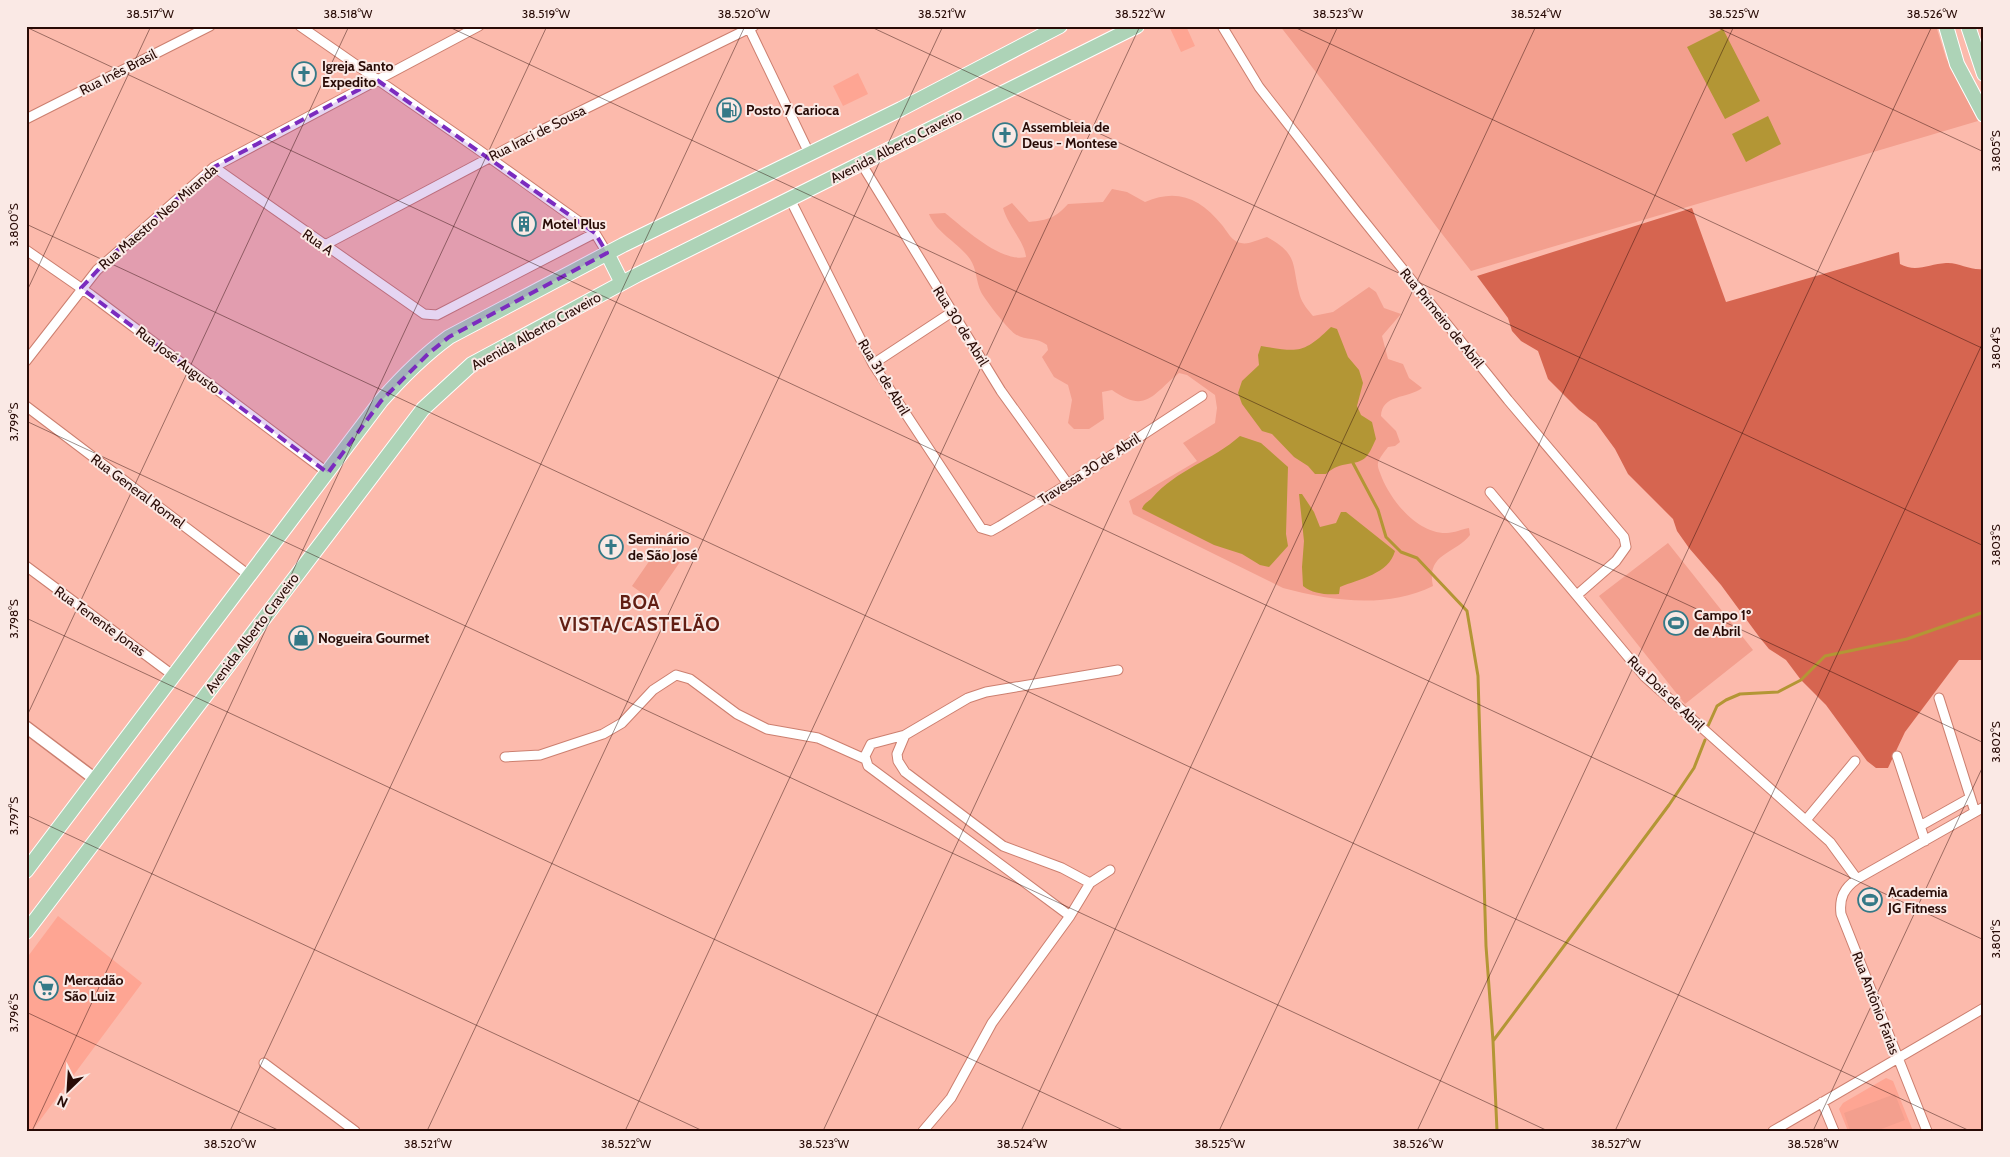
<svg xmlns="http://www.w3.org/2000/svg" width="2010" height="1157" font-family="Cabin,sans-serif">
	<rect width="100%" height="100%" fill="#fcbaac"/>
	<path fill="#fea593" d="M1169,26h17l9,20 -14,6z
		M858,73l10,21 -25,12 -10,-20z
		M58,916l84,67 -110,148h-6v-172z
		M1886,1078l7,3 20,50h-65l-9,-22 4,-6z"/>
	<path fill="#f39f8e" d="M1280,26h656l10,32 32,63 -507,150z
		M1112,189l15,3 18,10c32,-14 55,-4 77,23 5,6 10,17 19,18 7,2 19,-4 26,-6 33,18 24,28 33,59 2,7 8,14 13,20l20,-4 36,-25 7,5 8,16 17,6 -19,22 6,23 15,5 6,14 13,10c-15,11 -40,6 -41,28l15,15 4,11 -5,4 -7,1c-3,4 -9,11 -10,16 -1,5 3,11 4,15 10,24 36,56 65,55 7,0 15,-4 22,-5l1,7c-16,20 -44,18 -37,51 -47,23 -101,15 -150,2l-150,-74 -4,-13 68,-40 -14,-18 32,-20 2,-15 -2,-13 -28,-20 -8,-2c-27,22 -33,41 -67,17l-10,2 2,27 -15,10h-15l-6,-6 4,-23 -4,-15 -14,-8 -12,-20 6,-7 -1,-5c-11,-8 -21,-4 -32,-11 -8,-6 -29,-33 -34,-42 -5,-10 -4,-23 -11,-33 -12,-17 -33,-25 -41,-45l16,-1c19,15 56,50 81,44 -1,-15 -18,-31 -23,-49l9,-5 17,19c20,-2 26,-4 39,-18l35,-2z
		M1668,543l85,107 -68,54 -86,-108z
		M659,547l21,15 -27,39 -21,-15z
		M1895,1094l10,26 -29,11h-26l-6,-18z"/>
	<path fill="#d66550" d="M1692,208l34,94 173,-50 1,12c16,9 29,0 46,-1 13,-1 24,8 38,6v391h-25l-54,72 -17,36h-12l-9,-7 -41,-56 -25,-25 -15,-20 -17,-11 -9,-11 -39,-53 -32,-37 -12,-17 -4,-12 -45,-45 -13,-25 -19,-26 -17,-13 -31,-31 -10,-28 -17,-10 -9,-10 -4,-13 -31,-42z"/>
	<path fill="#b39635" d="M1723,29l37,72 -35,18 -38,-72z
		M1768,116l13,28 -35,18 -14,-28z
		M1331,327l6,2 11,28 11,13 4,13 -6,23 4,9 11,7 4,17c-3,6 -6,14 -10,18 -10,10 -25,3 -40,17h-11l-7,-8 -14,-9 -22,-23 -10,-3 -20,-27 -4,-11 4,-12 17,-16 -1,-10 3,-9c38,6 42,8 70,-19z
		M1240,436l21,7 27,24 -2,67 2,12 -19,21 -9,-2 -18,-11 -28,-9 -72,-36c2,-6 6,-7 10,-11 24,-28 61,-38 88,-62z
		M1302,494l12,18 6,15 16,-4 5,-11h5l49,39c-6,23 -36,28 -55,36l-1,7c-12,1 -26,0 -36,-8l-1,-19 2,-26 -5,-47z"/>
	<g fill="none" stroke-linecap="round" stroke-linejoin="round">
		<path stroke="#b39635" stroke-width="3" d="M1353,463l25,47 8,27 15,15 16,6 50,53 11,65 8,270 7,95
			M1708,726l9,-20 9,-6 14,-6 38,-2 23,-12 24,-24 82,-17 77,-27
			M1497,1131l-4,-90 176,-236 25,-37 11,-28"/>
		<g stroke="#cc7f6f" stroke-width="11">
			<path id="minor" d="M300,26l176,122 119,85 12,20
				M748,26l61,127
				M1222,26l37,61 97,124 152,189 116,137 2,10 -10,14 -39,34
				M26,119l184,-93
				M861,163l140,228 67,93
				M214,167l210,147 13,1 158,-82
				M790,199l83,165 108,164 10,3 9,-5 68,-42 134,-88
				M323,246l219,-116 212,-104
				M26,250l65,45 237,178
				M26,361l71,-91 117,-103 265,-141
				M873,364l79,-52
				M26,406l224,170
				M1490,492l155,185 185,165 27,37
				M26,566l148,110
				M1939,698l36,114
				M905,735l-34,9 -6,12 3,10 202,150
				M1897,756l28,85
				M505,757l35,-2 63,-21 19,-11 31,-33 23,-15 14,4 47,35 30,15 51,9 47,21
				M1806,820l49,-59
				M1920,826l50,-28
				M1090,883l-28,-15 -59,-22 -98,-74 -7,-11 -1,-7 8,-19 63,-37 18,-6 132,-22
				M264,1063l91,68
				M1822,1102l12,29
				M923,1131l28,-33 41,-75 78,-107 20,-33 20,-13
				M1773,1131l211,-123
				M1927,1131l-86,-217c-2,-16 3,-26 16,-35l127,-72"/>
		</g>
		<g stroke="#cc7f6f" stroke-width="14">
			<path id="tertiary" d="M26,727l69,52"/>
		</g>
		<g stroke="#fff" stroke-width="16">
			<path id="primary" d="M1946,26l11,38 27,51
				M1968,26l16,48
				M607,253l15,30
				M26,871l355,-470c21,-24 42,-45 68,-64l174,-92 278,-136 159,-83
				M26,932l397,-523 49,-45 165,-89 500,-249"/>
		</g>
		<use href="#minor" stroke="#fff" stroke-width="9"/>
		<use href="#tertiary" stroke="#fff" stroke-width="11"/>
		<use href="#primary" stroke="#add3b7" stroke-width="14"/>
	</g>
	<path fill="#7b2cbf" fill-opacity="0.2" stroke="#7b2cbf" stroke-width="4" stroke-dasharray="10 6" stroke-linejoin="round" d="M377,80l218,153 12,20 -158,84 -20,16 -48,48 -53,72 -247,-185 32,-34 101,-87z"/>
	<path fill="none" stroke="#280b06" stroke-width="1" stroke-opacity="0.45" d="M447,26l1537,717M869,26l1115,520M1292,26l692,323M1714,26l270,126M26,27l1958,913M26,224l1944,907M26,293l125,-267M26,421l1522,710M26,618l1099,513M26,718l323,-692M26,815l677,316M26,1012l254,119M32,1131l515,-1105M230,1131l515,-1105M427,1131l516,-1105M625,1131l515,-1105M823,1131l515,-1105M1021,1131l515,-1105M1219,1131l515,-1105M1417,1131l515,-1105M1615,1131l369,-791M1813,1131l171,-367"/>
	<defs>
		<g id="church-ring" transform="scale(1.25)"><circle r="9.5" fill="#fae9e5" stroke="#347987" stroke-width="1.5"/><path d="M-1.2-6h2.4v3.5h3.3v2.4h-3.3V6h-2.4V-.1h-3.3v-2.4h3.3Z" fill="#347987"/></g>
		<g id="fuel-ring" transform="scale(1.25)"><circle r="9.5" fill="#fae9e5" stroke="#347987" stroke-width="1.5"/><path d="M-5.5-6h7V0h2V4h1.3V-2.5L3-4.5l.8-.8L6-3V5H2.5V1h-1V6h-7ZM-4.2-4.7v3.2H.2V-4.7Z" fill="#347987"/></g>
		<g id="building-ring" transform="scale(1.25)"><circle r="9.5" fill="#fae9e5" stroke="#347987" stroke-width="1.5"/><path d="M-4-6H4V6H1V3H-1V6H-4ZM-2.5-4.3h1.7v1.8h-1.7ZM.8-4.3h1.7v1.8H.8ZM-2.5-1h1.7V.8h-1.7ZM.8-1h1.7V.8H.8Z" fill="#347987"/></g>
		<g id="stadium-ring" transform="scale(1.25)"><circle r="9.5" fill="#fae9e5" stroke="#347987" stroke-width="1.5"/><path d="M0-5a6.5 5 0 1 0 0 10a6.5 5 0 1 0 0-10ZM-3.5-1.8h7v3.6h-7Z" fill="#347987"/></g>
		<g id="shop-ring" transform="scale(1.25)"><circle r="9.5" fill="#fae9e5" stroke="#347987" stroke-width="1.5"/><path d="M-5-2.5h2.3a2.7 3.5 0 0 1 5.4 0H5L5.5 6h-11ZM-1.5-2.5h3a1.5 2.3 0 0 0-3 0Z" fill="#347987"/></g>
		<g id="supermarket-ring" transform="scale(1.25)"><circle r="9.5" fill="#fae9e5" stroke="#347987" stroke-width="1.5"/><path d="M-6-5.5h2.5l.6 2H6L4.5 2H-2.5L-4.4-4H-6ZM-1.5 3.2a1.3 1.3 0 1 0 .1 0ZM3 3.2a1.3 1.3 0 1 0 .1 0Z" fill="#347987"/></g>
	</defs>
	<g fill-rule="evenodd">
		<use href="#church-ring" x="304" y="74"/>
		<use href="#fuel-ring" x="729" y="110"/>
		<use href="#church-ring" x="1005" y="135"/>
		<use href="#building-ring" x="524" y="224"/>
		<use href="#church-ring" x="611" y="547"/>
		<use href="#stadium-ring" x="1676" y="623"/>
		<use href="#shop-ring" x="301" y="638"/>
		<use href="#stadium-ring" x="1870" y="900"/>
		<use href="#supermarket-ring" x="46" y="988"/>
	</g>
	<g text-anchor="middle" stroke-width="4" stroke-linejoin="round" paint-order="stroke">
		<g font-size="14" font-weight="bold" fill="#280b06" stroke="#fae9e5" text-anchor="start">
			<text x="322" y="71">Igreja Santo<tspan x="322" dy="16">Expedito</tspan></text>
			<text x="746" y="115">Posto 7 Carioca</text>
			<text x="1022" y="132">Assembleia de<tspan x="1022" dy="16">Deus - Montese</tspan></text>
			<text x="542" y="229">Motel Plus</text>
			<text x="628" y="544">Seminário<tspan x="628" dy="16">de São José</tspan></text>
			<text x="1694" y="620">Campo 1º<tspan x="1694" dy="16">de Abril</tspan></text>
			<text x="318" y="643">Nogueira Gourmet</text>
			<text x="1888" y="897">Academia<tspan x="1888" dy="16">JG Fitness</tspan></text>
			<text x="64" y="985">Mercadão<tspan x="64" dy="16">São Luiz</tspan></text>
		</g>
		<g font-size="14" fill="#280b06" stroke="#fae9e5">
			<text transform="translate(118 72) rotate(-27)" y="5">Rua Inês Brasil</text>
			<text transform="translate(537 133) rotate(-27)" y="5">Rua Iraci de Sousa</text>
			<text transform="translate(896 146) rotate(-27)" y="5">Avenida Alberto Craveiro</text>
			<text transform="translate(158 217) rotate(-41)" y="5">Rua Maestro Neo Miranda</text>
			<text transform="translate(318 242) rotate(35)" y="5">Rua A</text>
			<text transform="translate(1442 318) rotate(51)" y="5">Rua Primeiro de Abril</text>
			<text transform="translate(961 326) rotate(58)" y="5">Rua 30 de Abril</text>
			<text transform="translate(536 331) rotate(-29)" y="5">Avenida Alberto Craveiro</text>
			<text transform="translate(178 360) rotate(37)" y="5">Rua José Augusto</text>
			<text transform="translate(884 377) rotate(59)" y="5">Rua 31 de Abril</text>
			<text transform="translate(1089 469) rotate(-33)" y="5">Travessa 30 de Abril</text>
			<text transform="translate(138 491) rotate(37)" y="5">Rua General Romel</text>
			<text transform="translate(100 621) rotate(36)" y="5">Rua Tenente Jonas</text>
			<text transform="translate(252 633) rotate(-53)" y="5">Avenida Alberto Craveiro</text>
			<text transform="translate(1666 693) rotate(44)" y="5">Rua Dois de Abril</text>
			<text transform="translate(1876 1003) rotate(69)" y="5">Rua Antônio Farias</text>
		</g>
		<g font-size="19" font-weight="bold" letter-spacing="1" fill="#611e13" stroke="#fae9e5">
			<text x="640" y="609">BOA<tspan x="640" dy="22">VISTA/CASTELÃO</tspan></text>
		</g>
	</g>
	<rect width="2010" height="1157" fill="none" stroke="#fae9e5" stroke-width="55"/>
	<g transform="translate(68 1090) rotate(205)" stroke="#fae9e5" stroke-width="4" paint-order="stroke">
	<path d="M0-4L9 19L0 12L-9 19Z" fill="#280b06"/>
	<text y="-8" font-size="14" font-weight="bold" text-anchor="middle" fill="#280b06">N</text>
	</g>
	<rect x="28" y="28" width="1954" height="1102" fill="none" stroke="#280b06" stroke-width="2"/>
	<g font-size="12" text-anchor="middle" fill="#280b06">
		<text x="150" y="18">38.517°W</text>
		<text x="348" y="18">38.518°W</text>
		<text x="546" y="18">38.519°W</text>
		<text x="744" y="18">38.520°W</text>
		<text x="942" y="18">38.521°W</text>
		<text x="1140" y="18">38.522°W</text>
		<text x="1338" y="18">38.523°W</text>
		<text x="1536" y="18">38.524°W</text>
		<text x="1734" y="18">38.525°W</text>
		<text x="1932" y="18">38.526°W</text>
		<text transform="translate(1996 151) rotate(-90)" y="4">3.805°S</text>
		<text transform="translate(14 225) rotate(-90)" y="4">3.800°S</text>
		<text transform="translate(1996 348) rotate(-90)" y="4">3.804°S</text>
		<text transform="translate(14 422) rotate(-90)" y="4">3.799°S</text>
		<text transform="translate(1996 545) rotate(-90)" y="4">3.803°S</text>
		<text transform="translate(14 619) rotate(-90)" y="4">3.798°S</text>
		<text transform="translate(1996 742) rotate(-90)" y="4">3.802°S</text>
		<text transform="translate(14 816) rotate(-90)" y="4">3.797°S</text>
		<text transform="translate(1996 939) rotate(-90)" y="4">3.801°S</text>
		<text transform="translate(14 1013) rotate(-90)" y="4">3.796°S</text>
		<text x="230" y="1148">38.520°W</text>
		<text x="428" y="1148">38.521°W</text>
		<text x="626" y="1148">38.522°W</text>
		<text x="824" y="1148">38.523°W</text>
		<text x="1022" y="1148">38.524°W</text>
		<text x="1220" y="1148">38.525°W</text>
		<text x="1418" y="1148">38.526°W</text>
		<text x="1616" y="1148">38.527°W</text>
		<text x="1813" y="1148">38.528°W</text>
	</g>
</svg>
